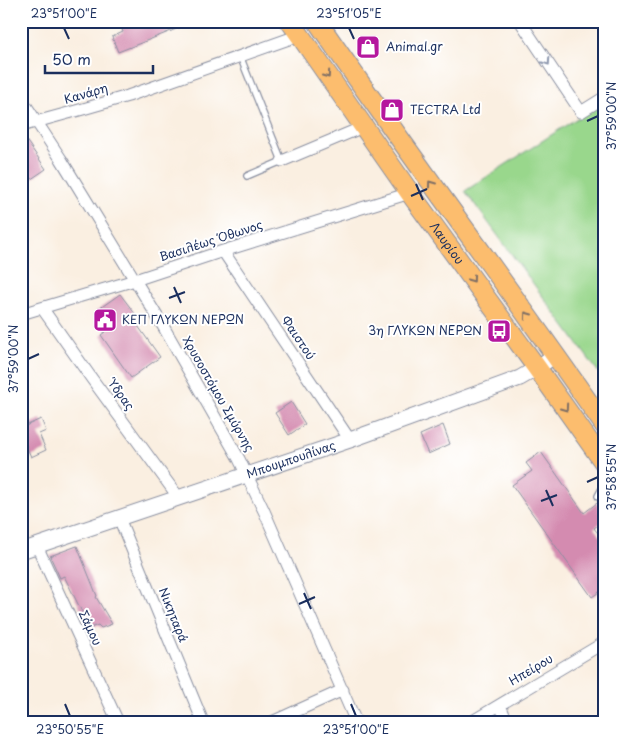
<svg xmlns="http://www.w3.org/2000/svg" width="626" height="743" font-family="'Playpen Sans',sans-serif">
	<rect width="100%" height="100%" fill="#fff"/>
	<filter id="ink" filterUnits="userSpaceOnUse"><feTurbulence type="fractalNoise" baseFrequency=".02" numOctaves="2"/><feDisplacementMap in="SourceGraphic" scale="10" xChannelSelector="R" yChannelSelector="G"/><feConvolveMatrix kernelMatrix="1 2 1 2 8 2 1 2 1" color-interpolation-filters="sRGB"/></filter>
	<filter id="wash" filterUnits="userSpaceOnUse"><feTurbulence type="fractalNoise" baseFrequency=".0096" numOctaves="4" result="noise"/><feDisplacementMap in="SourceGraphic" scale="20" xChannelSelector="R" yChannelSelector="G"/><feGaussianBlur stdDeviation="1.12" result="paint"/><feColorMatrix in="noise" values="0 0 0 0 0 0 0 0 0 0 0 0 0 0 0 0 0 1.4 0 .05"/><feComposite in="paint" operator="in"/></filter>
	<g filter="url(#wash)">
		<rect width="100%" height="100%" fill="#faefe1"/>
		<path fill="#99d78c" stroke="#5a8375" d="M605,100v281l-140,-190z"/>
		<g id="blocks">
			<path fill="#d48bb0" d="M119,21h75v1l-76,30 -6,-15 11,-5z
				M21,133l25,36 -25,17z
				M120,294l22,29 -4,3 22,31 -29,21 -30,-43 8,-6 -13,-18z
				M291,402l14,22 -16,11 -14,-22z
				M41,419l5,12 -7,3 7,16 -15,7 -7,-16 -3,1v-14z
				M443,425l7,19 -22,10 -8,-19z
				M541,452l43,61 13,-10 4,6 4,2v9l-11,8 11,15v45l-13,9 -80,-112 20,-14 -6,-8z
				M77,546l20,50 -1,1 16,27 -11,4 -3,-3 -8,3 -26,-52 -4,2 -10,-22z"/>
		</g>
	</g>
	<g filter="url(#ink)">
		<use href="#blocks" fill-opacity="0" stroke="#8a8fa0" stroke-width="1"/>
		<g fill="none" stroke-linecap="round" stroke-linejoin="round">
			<g stroke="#8a8fa0" stroke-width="8">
				<path id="service" d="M240,56l42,105 -35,15
					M605,483l-7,13 7,10"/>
			</g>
			<g stroke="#8a8fa0" stroke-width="13">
				<path id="minor" d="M520,21l61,91 24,-15
					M21,98l40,61 102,167 76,133 25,52 92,211
					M21,126l62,-17 45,-13 172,-61
					M282,161l81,-34
					M223,251l127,189
					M42,308l50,71 87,119
					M21,314l114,-34 88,-29 187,-58
					M119,518l84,204
					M37,546l81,176
					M500,705l7,17
					M272,722l71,-32
					M471,722l134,-80"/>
			</g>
			<g stroke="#8a8fa0" stroke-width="17">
				<g id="tertiary">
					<path id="s1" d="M21,551l329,-111 170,-62 17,-10 18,-13"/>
				</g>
			</g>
			<g stroke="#8a8fa0" stroke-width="21">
				<g id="primary">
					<path id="s2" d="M290,21l120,172 127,175 68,96"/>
					<path d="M317,21c94,137 194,269 288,405"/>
				</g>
			</g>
			<use href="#service" stroke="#fff" stroke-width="5.5"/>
			<use href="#minor" stroke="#fff" stroke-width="11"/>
			<use href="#tertiary" stroke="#fff" stroke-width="15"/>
			<use href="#primary" stroke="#fcbd6e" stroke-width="19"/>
		</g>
		<defs><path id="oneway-chevron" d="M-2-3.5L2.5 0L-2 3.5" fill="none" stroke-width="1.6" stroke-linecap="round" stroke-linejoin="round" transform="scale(1.25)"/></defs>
		<use stroke="#8d97ae" href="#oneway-chevron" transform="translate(547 62) rotate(56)"/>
		<g stroke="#806f65">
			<use href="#oneway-chevron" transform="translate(327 75) rotate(55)"/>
			<use href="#oneway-chevron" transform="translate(431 184) rotate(-126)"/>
			<use href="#oneway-chevron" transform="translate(472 279) rotate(54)"/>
			<use href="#oneway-chevron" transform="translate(527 315) rotate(-126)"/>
			<use href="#oneway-chevron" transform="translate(565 408) rotate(55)"/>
		</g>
	</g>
	<path fill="none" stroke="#1b2f5e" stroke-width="2" d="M64,28l5,11M349,28l5,11M587,121l11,-5M416,184l7,16M411,196l16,-7M174,287l7,16M169,298l16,-6M28,359l11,-5M587,482l11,-5M546,490l7,16M541,501l16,-6M304,593l7,16M299,604l16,-7M65,704l5,12M351,704l5,12"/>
	<defs>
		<g id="shop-square" transform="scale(1.25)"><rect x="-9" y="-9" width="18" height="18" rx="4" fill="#b5179e" stroke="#fff"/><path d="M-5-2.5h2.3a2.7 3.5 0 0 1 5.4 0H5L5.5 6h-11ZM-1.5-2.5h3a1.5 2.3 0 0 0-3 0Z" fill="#fff"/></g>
		<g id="civic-square" transform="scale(1.25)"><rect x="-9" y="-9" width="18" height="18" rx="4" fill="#b5179e" stroke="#fff"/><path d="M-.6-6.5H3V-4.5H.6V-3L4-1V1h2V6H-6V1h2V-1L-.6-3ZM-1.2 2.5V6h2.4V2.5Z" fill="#fff"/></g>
		<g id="bus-square" transform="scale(1.25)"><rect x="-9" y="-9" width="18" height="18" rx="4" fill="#b5179e" stroke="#fff"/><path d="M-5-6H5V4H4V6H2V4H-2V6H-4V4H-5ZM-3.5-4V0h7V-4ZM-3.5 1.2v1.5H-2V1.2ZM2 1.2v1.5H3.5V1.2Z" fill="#fff"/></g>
	</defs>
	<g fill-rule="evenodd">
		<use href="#shop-square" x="368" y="47"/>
		<use href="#shop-square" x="392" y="110"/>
		<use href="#civic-square" x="105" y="320"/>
		<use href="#bus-square" x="499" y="331"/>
	</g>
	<g text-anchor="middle" stroke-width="4" stroke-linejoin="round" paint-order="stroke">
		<g font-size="12" fill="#1b2f5e" stroke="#fff" text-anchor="start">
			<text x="386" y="51">Animal.gr</text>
			<text x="410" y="114">TECTRA Ltd</text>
			<text x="122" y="324">ΚΕΠ ΓΛΥΚΩΝ ΝΕΡΩΝ</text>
			<text x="482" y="335" text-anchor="end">3η ΓΛΥΚΏΝ ΝΕΡΏΝ</text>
		</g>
		<g font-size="12" fill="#1b2f5e" stroke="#fff">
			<text transform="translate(86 94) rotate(-16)" y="4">Κανάρη</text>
			<text transform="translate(211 241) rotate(-18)" y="4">Βασιλέως Όθωνος</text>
			<text dy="4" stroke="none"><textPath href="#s2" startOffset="272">Λαυρίου</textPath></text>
			<text transform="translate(298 338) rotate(56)" y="4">Φαιστού</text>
			<text transform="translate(218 394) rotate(60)" y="4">Χρυσοστόμου Σμύρνης</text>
			<text transform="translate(121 395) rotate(54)" y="4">Ύδρας</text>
			<text dy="4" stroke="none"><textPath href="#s1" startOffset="285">Μπουμπουλίνας</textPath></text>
			<text transform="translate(173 615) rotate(68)" y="4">Νικηταρά</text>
			<text transform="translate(90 628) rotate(65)" y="4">Σάμου</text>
			<text transform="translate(531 670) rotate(-31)" y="4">Ηπείρου</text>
		</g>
	</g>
	<rect width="626" height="743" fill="none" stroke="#fff" stroke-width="55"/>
	<path d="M45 65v8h108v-8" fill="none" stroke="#1b2f5e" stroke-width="2.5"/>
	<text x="52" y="65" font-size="15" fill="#1b2f5e" stroke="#ffffff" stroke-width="4" paint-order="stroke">50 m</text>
	<rect x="28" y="28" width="570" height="688" fill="none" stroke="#1b2f5e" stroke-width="2"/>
	<g font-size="12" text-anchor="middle" fill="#1b2f5e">
		<text x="64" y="18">23°51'00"E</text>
		<text x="349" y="18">23°51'05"E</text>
		<text transform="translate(612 116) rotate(-90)" y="4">37°59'00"N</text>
		<text transform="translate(14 359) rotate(-90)" y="4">37°59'00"N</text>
		<text transform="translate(612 477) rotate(-90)" y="4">37°58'55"N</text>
		<text x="70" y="734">23°50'55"E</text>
		<text x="356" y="734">23°51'00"E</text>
	</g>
</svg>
